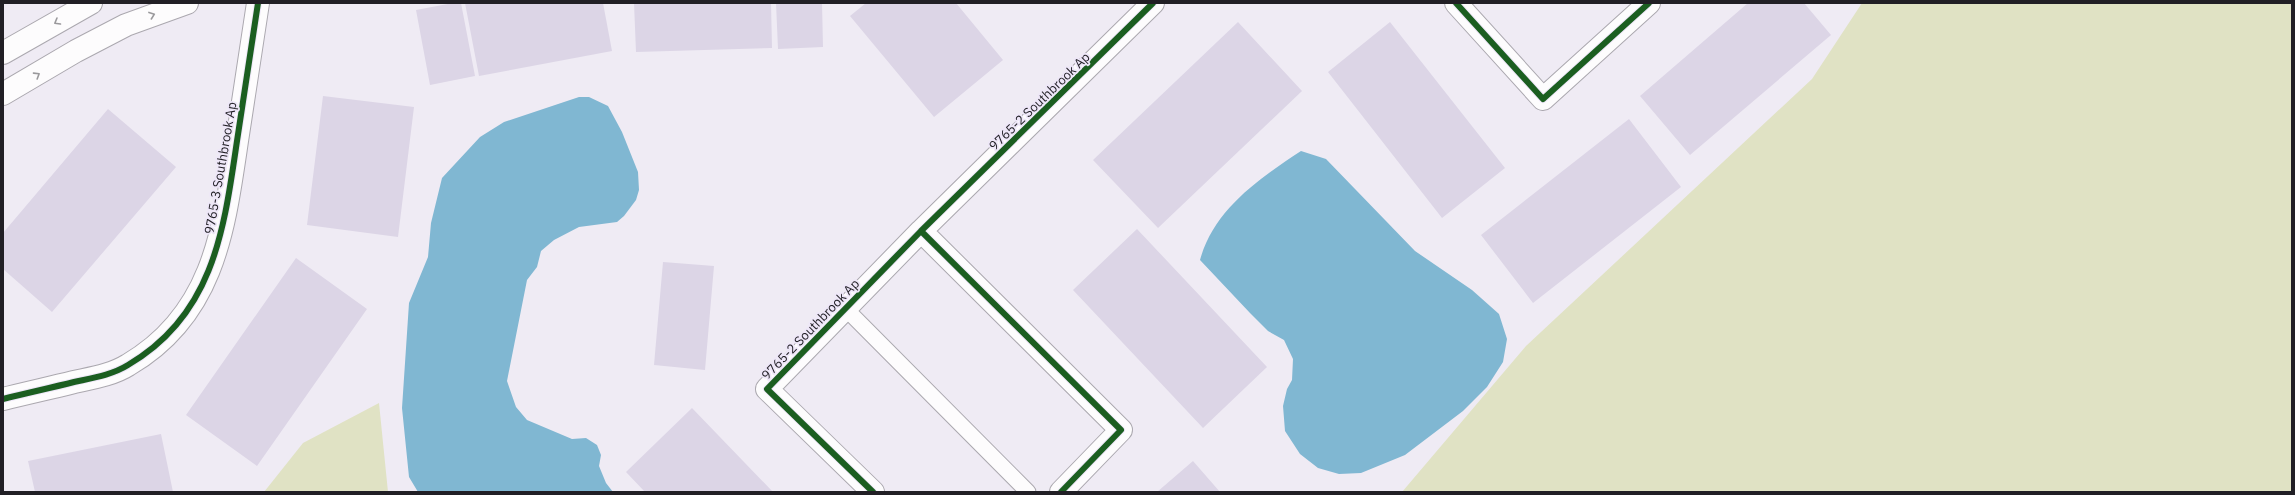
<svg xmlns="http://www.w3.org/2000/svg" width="2295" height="495" font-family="'IBM Plex Sans',sans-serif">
	<rect width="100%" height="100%" fill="#efebf4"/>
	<path fill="#e0e2c4" d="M1862,3h430v489h-890l124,-146 286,-267z
		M379,403l9,89h-124l39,-49z"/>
	<path fill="#80b7d2" d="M579,97h10l19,9 14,26 16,40 1,18 -3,10 -12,16 -7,6 -38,5 -25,13 -13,11 -4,16 -10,13 -20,101 9,26 11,13 45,19 14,-1 11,7 4,10 -2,11 7,17 7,9h-195l-9,-15 -7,-69 7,-105 19,-46 3,-34 11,-45 38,-41 24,-15z
		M1301,151l25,8 89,92 57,39 27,24 8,25 -4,23 -16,25 -24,24 -58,44 -44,18 -22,1 -21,-6 -18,-14 -15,-23 -2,-25 4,-17 5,-9 1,-21 -9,-19 -16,-9 -18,-18 -50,-53c14,-51 60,-82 101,-109z"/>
	<path fill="#dcd5e6" d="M453,3h8l14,73 -45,9 -14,-75z
		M465,3h138l9,48 -133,25z
		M634,3h137l1,45 -136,4z
		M776,3h46l1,44 -45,2z
		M866,3h90l47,57 -69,57 -84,-101z
		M1748,3h56l27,32 -141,120 -50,-59z
		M1238,22l64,69 -144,137 -65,-68z
		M1390,22l115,146 -63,50 -114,-146z
		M323,96l91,11 -16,130 -91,-12z
		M108,109l68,58 -124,145 -49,-43v-36z
		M1629,119l52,68 -148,116 -52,-68z
		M1137,229l130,138 -64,61 -130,-138z
		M296,258l71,51 -110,157 -71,-51z
		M663,262l51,4 -9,104 -51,-5z
		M692,408l81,84h-128l-19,-20z
		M161,434l12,58h-138l-7,-31z
		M1193,461l27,31h-63z"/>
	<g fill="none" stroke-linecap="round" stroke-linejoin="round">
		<g stroke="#aba8af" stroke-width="17">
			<path id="lane" d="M845,308l183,184"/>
		</g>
		<g stroke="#aba8af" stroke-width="24">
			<path id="street" d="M1456,3l87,96 106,-96
				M3,53l88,-50
				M3,94l73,-43 50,-26 61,-22
				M921,231l232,-228
				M3,399c24,-6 47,-11 71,-17 18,-4 38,-7 54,-17 86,-50 96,-136 109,-224 7,-46 14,-92 21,-138
				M873,492l-106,-103 154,-158 200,199 -60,62"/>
		</g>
		<use href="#lane" stroke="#fdfcfd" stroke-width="15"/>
		<use href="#street" stroke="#fdfcfd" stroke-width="22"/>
		<g stroke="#eee7f8" stroke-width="8">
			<path id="cycleway" d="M1456,3l87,96 106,-96
				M921,231l232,-228
				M3,399c24,-6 47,-11 71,-17 18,-4 38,-7 54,-17 86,-50 96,-136 109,-224 7,-46 14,-92 21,-138
				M873,492l-106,-103 154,-158 200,199 -60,62"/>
		</g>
		<use href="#cycleway" stroke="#1b5e20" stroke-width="6"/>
	</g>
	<defs><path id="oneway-chevron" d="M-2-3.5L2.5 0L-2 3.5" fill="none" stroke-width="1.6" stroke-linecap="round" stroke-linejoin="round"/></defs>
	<g stroke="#9a999c">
		<use href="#oneway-chevron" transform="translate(152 15) rotate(-20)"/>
		<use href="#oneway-chevron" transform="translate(57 22) rotate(150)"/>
		<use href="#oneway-chevron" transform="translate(37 75) rotate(-32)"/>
	</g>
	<g text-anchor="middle" stroke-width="3.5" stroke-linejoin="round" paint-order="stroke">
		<g font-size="13" fill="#211f25" stroke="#eee7f8">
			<text transform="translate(1039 101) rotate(-44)" y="5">9765-2 Southbrook Ap</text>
			<text transform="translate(220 168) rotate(-80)" y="5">9765-3 Southbrook Ap</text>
			<text transform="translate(810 329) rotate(-46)" y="5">9765-2 Southbrook Ap</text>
		</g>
	</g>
	<rect width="2295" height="495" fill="none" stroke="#211f25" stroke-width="8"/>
</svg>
